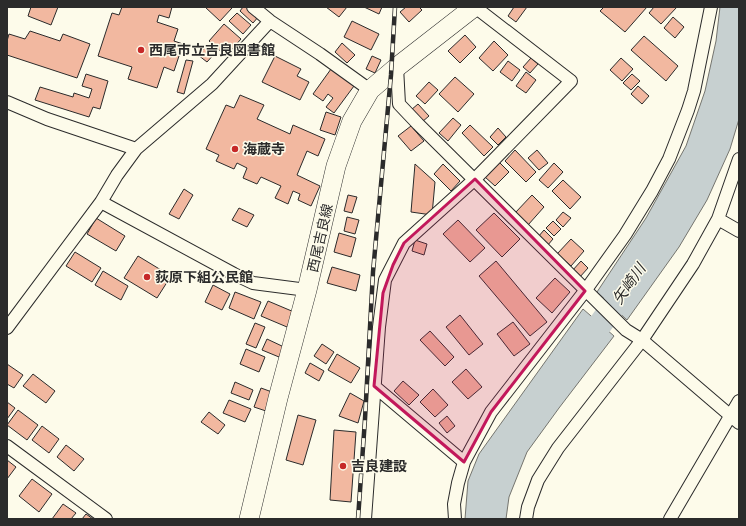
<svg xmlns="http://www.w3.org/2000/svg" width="746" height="526" font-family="'Varela Round','Noto Sans JP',sans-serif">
	<rect width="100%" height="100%" fill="#fdfbea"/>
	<path fill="#c7d0d0" stroke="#74746e" d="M720,7h19v112l-9,30 -23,51 -28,47 -52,73 -30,-28 49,-74 40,-72 19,-55 11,-50z
		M583,309l31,27 -55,72 -32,44 -18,45 -3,22h-41l3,-38 11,-27z"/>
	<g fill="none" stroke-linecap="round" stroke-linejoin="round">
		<path stroke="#c7d0d0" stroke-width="24" d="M581,351l51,-71"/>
	</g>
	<path fill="#f2b8a0" stroke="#2b2b2b" d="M31,7h27l-7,18 -23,-9z
		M122,7h50l-3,11 -10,-3 -2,7 21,7 -4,12 9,3 -9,27 -10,-4 -7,21 -29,-9 4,-12 -34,-11 14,-43 7,2z
		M205,7h26l1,1 -12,13z
		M243,7h6l10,9 -6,7 -13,-12z
		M326,7h21l-8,10z
		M364,7h18l-3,7z
		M406,7h13l3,3 -13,12 -9,-10z
		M514,7h13l-11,15 -8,-6z
		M604,7h43l-22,25 -25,-21z
		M654,7h23l-16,17 -12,-11z
		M237,13l14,12 -8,9 -14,-13z
		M673,17l11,10 -9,11 -11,-10z
		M352,21l27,13 -8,16 -27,-13z
		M224,24l17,15 -15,17 -17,-15z
		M30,31l30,10 3,-7 27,10 -13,34 -70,-23v-14l2,-7 16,5z
		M465,35l11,12 -16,16 -12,-12z
		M644,36l34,30 -12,15 -35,-31z
		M494,41l14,14 -15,16 -14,-13z
		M342,43l13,12 -8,8 -12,-11z
		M207,45l9,7 -9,10 -9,-7z
		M275,56l26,13 -4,7 12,6 -9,18 -38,-18z
		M372,56l9,4 -6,13 -9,-4z
		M531,58l7,6 -8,9 -7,-6z
		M621,58l12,11 -11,12 -12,-11z
		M186,60l7,1 -9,33 -7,-2z
		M508,61l12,9 -8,11 -12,-9z
		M331,69l23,17 -20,27 -8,-6 7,-9 -5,-4 -5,7 -10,-7z
		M526,72l10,8 -10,13 -10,-7z
		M86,74l22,7 -8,28 -7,-2 -4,10 -54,-17 5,-13 33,10 1,-4 15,5 3,-9 -10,-3z
		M632,74l8,7 -9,9 -8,-7z
		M455,77l19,17 -16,18 -19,-18z
		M429,82l9,8 -13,14 -9,-8z
		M638,86l11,10 -7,8 -11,-10z
		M240,95l24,10 -7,14 33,15 3,-9 32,14 -7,17 -11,-5 -10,24 23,11 -9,20 -13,-6 2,-6 -7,-3 -5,13 -13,-6 6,-12 -20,-9 -4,7 -14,-6 4,-10 -10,-5 -3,6 -18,-8 3,-6 -13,-6 20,-44 8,3z
		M418,104l11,12 -7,6 -11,-12z
		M326,112l15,5 -6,18 -15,-5z
		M453,118l8,7 -13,16 -9,-8z
		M470,125l23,22 -9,9 -22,-23z
		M411,126l13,15 -13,10 -13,-15z
		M498,128l8,9 -8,8 -8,-8z
		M515,150l21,22 -10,10 -21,-21z
		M537,150l11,13 -9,7 -11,-12z
		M499,162l10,10 -14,14 -10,-9z
		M554,163l9,9 -15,16 -9,-8z
		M415,164l20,18 -3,33 -21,-3z
		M443,164l17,17 -9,10 -17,-17z
		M563,180l18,17 -11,12 -18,-18z
		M184,189l9,6 -14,24 -10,-5z
		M348,195l9,2 -5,16 -8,-2z
		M532,195l12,12 -16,18 -13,-12z
		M239,208l15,7 -7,12 -15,-7z
		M563,212l8,6 -8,9 -7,-7z
		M494,213l26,26 -18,18 -26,-27z
		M347,217l12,3 -4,14 -11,-3z
		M96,218l29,18 -9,15 -29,-17z
		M458,220l27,28 -15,14 -27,-28z
		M553,221l8,8 -7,7 -8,-8z
		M544,230l9,9 -6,7 -9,-9z
		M339,233l17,5 -5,19 -17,-5z
		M571,239l13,12 -13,15 -14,-12z
		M415,240l12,4 -3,11 -12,-4z
		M75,252l26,16 -9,14 -26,-16z
		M138,256l33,20 -14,22 -33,-20z
		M496,261l51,61 -17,14 -51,-60z
		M581,261l7,7 -9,10 -7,-7z
		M332,267l28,8 -4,16 -29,-8z
		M103,271l25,15 -7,14 -26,-15z
		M555,278l15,14 -18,21 -16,-15z
		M213,285l17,9 -8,16 -17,-8z
		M235,292l26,10 -7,17 -25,-11z
		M268,301l26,11 -7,15 -26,-11z
		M460,315l23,29 -14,11 -23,-28z
		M513,322l17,22 -16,12 -17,-22z
		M255,323l10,4 -9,21 -10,-4z
		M430,331l24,26 -9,9 -25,-26z
		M267,339l17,8 -5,10 -17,-7z
		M322,344l12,8 -8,12 -12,-8z
		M246,349l19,8 -6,15 -19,-8z
		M337,354l23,14 -9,15 -23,-13z
		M310,363l14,8 -5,10 -14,-8z
		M7,364l16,11 -9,13 -7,-4z
		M466,369l16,18 -14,12 -16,-17z
		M33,374l22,17 -9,12 -23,-17z
		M403,381l16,14 -10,10 -15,-14z
		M235,382l18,8 -4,10 -18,-7z
		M261,388l11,4 -6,19 -12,-4z
		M433,389l15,16 -13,12 -15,-15z
		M350,393l14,8 -6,22 -19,-7z
		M229,400l22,9 -6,13 -22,-9z
		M7,402l8,6 -8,11z
		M18,410l20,15 -11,15 -20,-15z
		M209,412l16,13 -7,9 -17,-12z
		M298,415l18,5 -13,45 -17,-5z
		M447,416l8,10 -8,7 -8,-10z
		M42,426l17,13 -10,14 -17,-13z
		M334,430l22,2 -5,70 -21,-2z
		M66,445l18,14 -10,12 -17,-14z
		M7,460l9,7 -9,12z
		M32,479l20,15 -13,18 -20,-16z
		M63,504l13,9 -5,6h-19z
		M86,514l7,5h-11z"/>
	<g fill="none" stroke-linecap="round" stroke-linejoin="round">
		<g stroke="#2b2b2b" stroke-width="14">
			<path id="minor" d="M253,7l17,14 50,33 50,36
				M397,67l2,37 19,20 208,206 16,10 97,83
				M7,102l40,17 89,30
				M101,202l133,72 19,9 54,7
				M718,219l21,12
				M7,328l94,-126 16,-27 19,-26 76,-65 58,-63
				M374,386l90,76
				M7,446l99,73
				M365,519l14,-192 6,-47 19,-37 71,-64 96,-98 -96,-74
				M455,519l-1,-15 4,-21 6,-21 27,-50 94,-121 40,-56 27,-44 17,-32 19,-49 6,-19 17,-84
				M526,519l2,-12 10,-27 20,-32 84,-108 51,-76 25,-45 21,-60
				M670,519l69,-118"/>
		</g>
		<g stroke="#2b2b2b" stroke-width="20">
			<path id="primary" d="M249,519l29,-121 29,-108 29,-124 16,-45 18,-31 27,-23 77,-60"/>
		</g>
		<use href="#minor" stroke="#fdfbea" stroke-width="12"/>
		<use href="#primary" stroke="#fdfbea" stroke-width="19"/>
		<g stroke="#2b2b2b" stroke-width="4.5">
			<path id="rail" d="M358,519l7,-100 8,-147 18,-197 4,-68"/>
		</g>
		<use href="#rail" stroke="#fdfbea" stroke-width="3" stroke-dasharray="9" stroke-linecap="butt"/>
	</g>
	<path fill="#c2185b" fill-opacity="0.2" stroke="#c2185b" stroke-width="3" stroke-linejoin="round" d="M475,179l110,112 -94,121 -27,50 -90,-76 9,-93 10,-28 11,-22z"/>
	<g fill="#c62828" stroke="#fdfbea" stroke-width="1.5">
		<circle cx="141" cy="50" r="4"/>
		<circle cx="235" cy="149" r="4"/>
		<circle cx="147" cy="277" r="4"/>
		<circle cx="343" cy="466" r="4"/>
	</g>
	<g text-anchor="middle" stroke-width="3" stroke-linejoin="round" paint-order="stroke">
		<g font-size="14" font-weight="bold" fill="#2b2b2b" stroke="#fdfbea" text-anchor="start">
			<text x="149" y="55">西尾市立吉良図書館</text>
			<text x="243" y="154">海蔵寺</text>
			<text x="155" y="282">荻原下組公民館</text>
			<text x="351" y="471">吉良建設</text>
		</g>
		<g font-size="14" fill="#2b2b2b" stroke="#fdfbea">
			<text transform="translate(320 238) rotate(-77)" y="5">西尾吉良線</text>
		</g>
		<g font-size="15" font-style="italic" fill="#2b2b2b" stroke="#fdfbea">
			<text transform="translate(629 284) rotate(-55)" y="5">矢崎川</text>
		</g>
	</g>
	<rect width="746" height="526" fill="none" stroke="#2b2b2b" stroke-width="16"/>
</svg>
